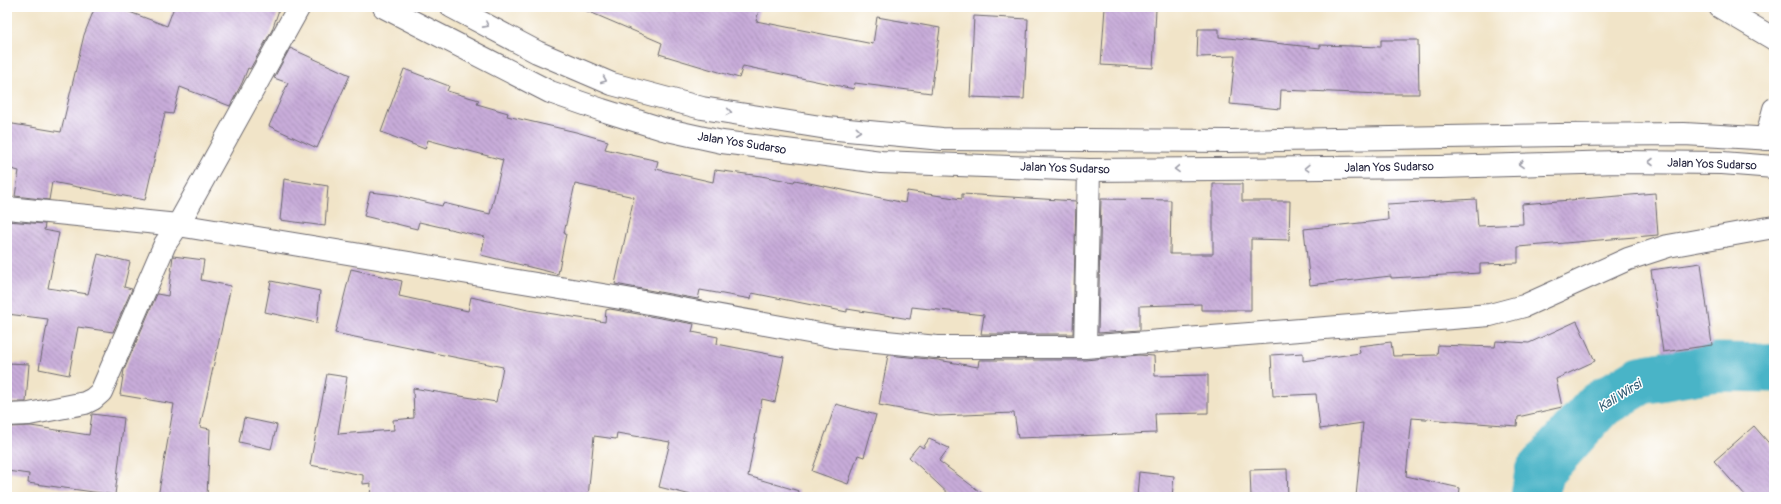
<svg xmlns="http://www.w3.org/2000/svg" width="1781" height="504" font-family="Pangolin,sans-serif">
	<defs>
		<pattern id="building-back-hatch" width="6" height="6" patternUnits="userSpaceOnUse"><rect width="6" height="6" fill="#c8acd9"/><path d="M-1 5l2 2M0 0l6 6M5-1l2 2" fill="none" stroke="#a28cb1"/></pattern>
	</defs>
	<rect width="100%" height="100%" fill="#fff"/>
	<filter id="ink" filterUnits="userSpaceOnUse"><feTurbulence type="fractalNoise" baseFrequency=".025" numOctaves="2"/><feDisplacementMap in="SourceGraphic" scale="8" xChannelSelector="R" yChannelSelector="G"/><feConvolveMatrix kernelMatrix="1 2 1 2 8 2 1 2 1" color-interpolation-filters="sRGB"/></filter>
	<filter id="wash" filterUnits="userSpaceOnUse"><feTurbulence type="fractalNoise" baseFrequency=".012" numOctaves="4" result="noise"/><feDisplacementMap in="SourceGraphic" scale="16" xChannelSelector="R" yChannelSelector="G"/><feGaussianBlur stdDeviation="0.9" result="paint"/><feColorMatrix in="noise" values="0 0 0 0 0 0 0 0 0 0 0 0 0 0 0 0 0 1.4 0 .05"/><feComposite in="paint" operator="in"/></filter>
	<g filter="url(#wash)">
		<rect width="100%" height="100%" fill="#f1e4c8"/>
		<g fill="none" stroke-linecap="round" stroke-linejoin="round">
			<path stroke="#49b4c7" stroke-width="49" d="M1535,497l4,-25 59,-66 43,-26 75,-13 58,1"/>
		</g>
		<g id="blocks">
			<path fill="url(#building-back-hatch)" d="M95,7h21l51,19 7,-19h106l-8,23 -22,39 -2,-1 -6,15 -12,23 -50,-19 -7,27 -8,-1 -20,87 -93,-18 -3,18 -34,-4 4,-25 -12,-3v-45l54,9 23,-97z
				M578,7h182l-4,14 117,23 4,-27 63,11 -9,65 -76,-10 -1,6 -111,-23 -4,12 -80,-24 3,-11z
				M1105,7l51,2 -3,59 -52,-3z
				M974,16l54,3 -4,80 -54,-2z
				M1198,29h21v8l101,11v-3l61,2v-7h37l1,54h-37l-101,-4 -1,19 -50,-5 5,-48 -38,1z
				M290,48l60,27 -33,73 -48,-22 19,-43 -14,-5z
				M404,69l45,17 -2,5 32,9 -2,4 31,9 -1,3 69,16 32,9 -3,8 53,12 -2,8 57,13 2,-12 46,6 33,6 1,-2 110,23 2,-12 55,8v-5l114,7 -3,133h-92l3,-19 -72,-8 -2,12 -63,-10v3l-95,-19 -1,6 -51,-9 -2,9 -83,-15 19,-87 -59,-13 -11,49 2,1 -8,40 -77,-19 4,-18 -66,-15 -2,7 -53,-13 6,-24 26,3 46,11 1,-3 47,11 13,-54 -75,-20 -3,9 -44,-17z
				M284,179l44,7 -3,40 -45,-6z
				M1213,184h29v17h48l-1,39 -38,-1v71h-50v-6l-61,2v24l-42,3 3,-134 70,1 -1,54h43z
				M1655,193l3,42 -140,12v16l-38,1v9l-89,5v-2l-81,9 -6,-56 84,-9 -1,-16 89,-5 2,27 45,-2 -1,-20z
				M7,221l38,3 -1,6 15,3 -11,55 40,6 10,-40 32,8 -6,25 8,2 -19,43 -35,-5 -9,48 -30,-6 9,-50 -41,-5z
				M173,256l31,4 -3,20 30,6 -31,141 10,2 -3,68h-49l16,-93 -54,-9 4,-25 33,-76 11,2z
				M1701,263l11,82 -49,7 -12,-82z
				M351,269l51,12 -3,15 69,15 3,-14 57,13 77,12 1,-12 4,-1 84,15 -2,8 26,5 -1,7 67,13 -9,45 -13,-3 -14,77 51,15 -1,6h-99l-40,-10 11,-45 -53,-9 -1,6 -22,-3 -6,61h-218l1,-14 -8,1v-9l-53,-10 17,-91 20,3 -9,57 56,-4 -1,-10 21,-2 -1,-30 83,14 7,-35 -168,-34z
				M271,281l49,10 -3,32 -52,-11z
				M1577,321l18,40 -39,18 6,28 -44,10 -1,9 -105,-8 -6,58 54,12 -1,9h-103l7,-74 -43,6 -4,-35 -43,2 -2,-41 32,-2v8l57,-8 -1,-7 32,-4 2,14 44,-1 1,-10 57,2 1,-6 33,2z
				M888,355l50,5 40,7 1,-7h106l54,-5 15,1 1,20 53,-1v38l-53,1 1,19 -138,5 -4,-25 -75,3 -60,-11z
				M7,363l22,1 -3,38h-19z
				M836,404l40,11 -12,42 -6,-2 -10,29 -36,-13z
				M92,414l32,4 -9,77 -87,-12 1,-9 -22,-3v-44l24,-1 58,9z
				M244,418l33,7 -6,24 -32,-7z
				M1754,426l20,23v48h-28l-32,-36z
				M929,439l20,9 -10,13 48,36h-35l-43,-40 10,-12 4,3z
				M1287,469l1,28h-37l-1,-27z
				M1139,472l35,4 -2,21h-35z"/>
		</g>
	</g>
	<g filter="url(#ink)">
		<use href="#blocks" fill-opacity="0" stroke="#6a666c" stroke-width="1"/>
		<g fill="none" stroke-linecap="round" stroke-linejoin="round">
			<g stroke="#6a666c" stroke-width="24">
				<path id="minor" d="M7,208l171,17 449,74 209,38 101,10h148l405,-32 34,-9 104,-47 40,-13 106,-19
					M1085,347l4,-177
					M7,415l22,-1 56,-11 8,-4 8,-7 64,-148 13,-19 121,-218"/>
			</g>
			<g stroke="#6a666c" stroke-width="24">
				<path id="major" d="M1720,7l54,32
					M1766,139l8,-30"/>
			</g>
			<g stroke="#6a666c" stroke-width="24">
				<path id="highway" d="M384,7l166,85 52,18 61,19 59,13 159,20 208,8 351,-3 178,-5 104,1 52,4
					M452,7l85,45 75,32 90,24 125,20 115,11 287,2 330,-6 125,-1 90,5"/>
			</g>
			<use href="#minor" stroke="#fff" stroke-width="22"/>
			<use href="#major" stroke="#fff" stroke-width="22"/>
			<use href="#highway" stroke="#fff" stroke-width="22"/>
		</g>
		<defs><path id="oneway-chevron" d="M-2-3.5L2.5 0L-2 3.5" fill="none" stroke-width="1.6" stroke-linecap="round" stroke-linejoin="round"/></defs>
		<g stroke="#9c9ca7">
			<use href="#oneway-chevron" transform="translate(486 25) rotate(28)"/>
			<use href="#oneway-chevron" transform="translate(604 80) rotate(23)"/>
			<use href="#oneway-chevron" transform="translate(729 112) rotate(9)"/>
			<use href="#oneway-chevron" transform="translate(858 131) rotate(6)"/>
			<use href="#oneway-chevron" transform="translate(1651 162) rotate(-180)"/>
			<use href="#oneway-chevron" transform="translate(1521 164) rotate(178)"/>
			<use href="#oneway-chevron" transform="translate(1307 168) rotate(179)"/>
			<use href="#oneway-chevron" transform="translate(1177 169) rotate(179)"/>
		</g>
	</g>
	<g text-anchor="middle" stroke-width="3" stroke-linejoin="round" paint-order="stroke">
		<g font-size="12" fill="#22223b" stroke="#fff">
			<text transform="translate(742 143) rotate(9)" y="4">Jalan Yos Sudarso</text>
			<text transform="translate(1712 164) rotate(2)" y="4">Jalan Yos Sudarso</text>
			<text transform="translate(1389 167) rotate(-1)" y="4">Jalan Yos Sudarso</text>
			<text transform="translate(1065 168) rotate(2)" y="4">Jalan Yos Sudarso</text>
		</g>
		<g font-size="13" font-style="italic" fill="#325c73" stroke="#fff">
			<text transform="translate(1619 395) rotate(-32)" y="5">Kali Wirsi</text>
		</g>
	</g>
	<rect width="1781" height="504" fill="none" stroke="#fff" stroke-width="24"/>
</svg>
